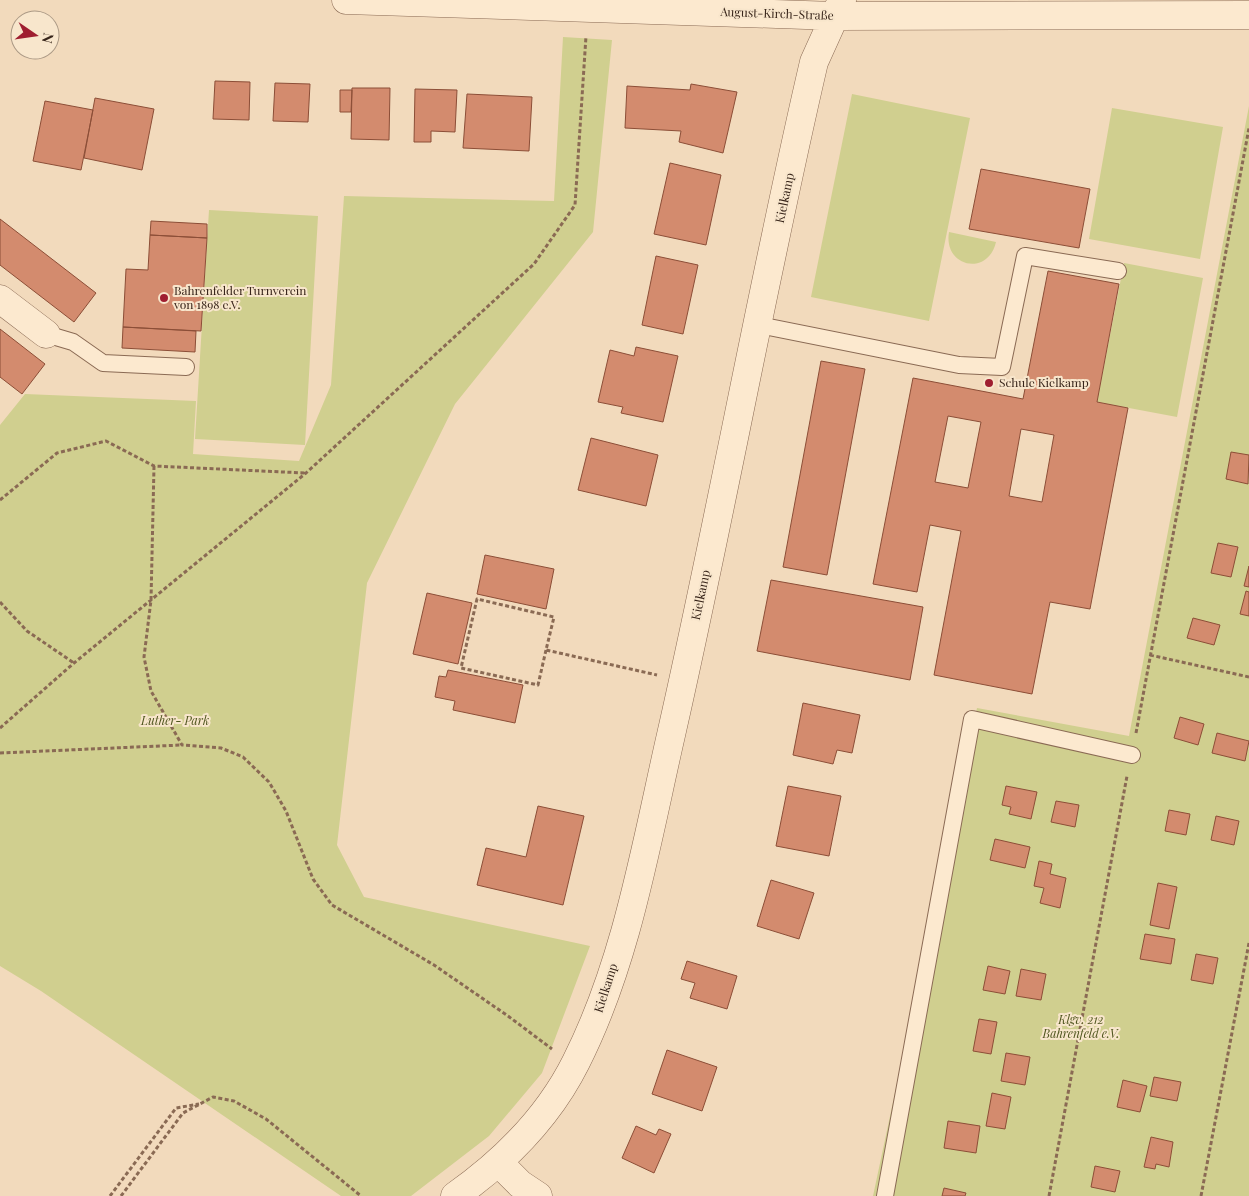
<svg xmlns="http://www.w3.org/2000/svg" width="1249" height="1196" font-family="'Playfair Display',serif">
	<rect width="100%" height="100%" fill="#f2dabc"/>
	<path fill="#d0cf8f" d="M563,37l49,3 -19,192 -138,172 -88,179 -30,262 27,52 226,49 -48,127 -53,63 -78,60h-70l-300,-205 -41,-25v-541l25,-31 171,7 -3,53 106,7 32,-76 13,-189 210,5z
		M852,94l118,24 -41,203 -118,-24z
		M1249,106v1090h-376l104,-488 152,28z
		M1112,108l111,19 -23,132 -111,-20z
		M209,210l109,6 -13,229 -110,-6z
		M949,232l47,10c-8,35 -53,25 -47,-10z
		M1124,263l79,15 -26,139 -80,-15z"/>
	<path fill="#d38b6e" stroke="#8c4e37" fill-rule="evenodd" d="M215,81l35,1 -1,38 -36,-1z
		M275,83l35,1 -2,38 -35,-1z
		M691,84l46,8 -14,61 -44,-11 2,-11 -56,-3 2,-42 63,4z
		M352,88h38l-1,52 -38,-1z
		M415,89l42,1 -2,42 -24,-1v11h-17z
		M340,90h12l-1,22h-11z
		M467,94l65,3 -3,54 -66,-3z
		M95,98l59,11 -12,61 -58,-12z
		M45,101l48,9 -12,60 -48,-9z
		M670,163l51,12 -15,70 -52,-11z
		M981,169l109,20 -11,59 -110,-19z
		M0,219l96,74 -22,29 -74,-57z
		M151,221l56,3v14l-57,-3z
		M150,235l57,3 -6,93 -78,-4 3,-58 22,1z
		M656,256l42,9 -15,69 -41,-9z
		M1048,271l71,13 -22,118 31,6 -38,201 -40,-7 -18,92 -98,-19 27,-144 -31,-6 -13,67 -44,-8 40,-206 110,21zM948,416l33,6 -13,66 -33,-6zM1021,429l33,6 -12,67 -33,-6z
		M123,327l73,4 -1,21 -73,-4z
		M0,329l45,35 -23,30 -22,-17z
		M636,347l42,9 -15,66 -42,-9 2,-6 -25,-5 12,-52 24,6z
		M821,361l44,8 -38,206 -44,-8z
		M591,438l67,17 -12,51 -68,-16z
		M1231,452l18,3 -1,29 -22,-5z
		M1218,543l20,4 -7,30 -20,-4z
		M485,555l69,14 -8,40 -69,-15z
		M1249,566v21l-5,-1z
		M771,580l152,27 -13,73 -153,-29z
		M1246,591l3,1v24l-9,-2z
		M427,593l45,10 -14,61 -45,-10z
		M1193,618l27,7 -6,20 -27,-7z
		M448,670l75,15 -8,38 -62,-13 2,-9 -20,-4 4,-21 7,1z
		M803,703l57,12 -8,38 -15,-3 -4,14 -40,-9z
		M1180,717l24,7 -6,21 -24,-7z
		M1217,733l32,8 -4,20 -33,-8z
		M788,786l53,10 -12,60 -53,-10z
		M1006,786l31,6 -6,27 -22,-5 2,-7 -9,-2z
		M1056,801l23,4 -4,22 -24,-5z
		M538,806l46,10 -21,89 -86,-20 9,-37 40,9z
		M1169,810l21,4 -4,21 -21,-4z
		M1216,816l23,5 -5,24 -23,-5z
		M995,839l35,8 -5,21 -35,-8z
		M1039,861l13,3 -2,10 16,4 -6,30 -20,-5 4,-15 -10,-2z
		M771,880l43,13 -15,46 -42,-13z
		M1158,883l19,4 -8,42 -19,-4z
		M1145,934l30,5 -4,25 -31,-5z
		M1196,954l22,4 -5,26 -22,-4z
		M687,961l50,15 -10,33 -37,-11 5,-15 -14,-4z
		M988,966l22,5 -5,23 -22,-4z
		M1021,969l25,5 -5,26 -25,-4z
		M979,1019l18,3 -6,32 -18,-3z
		M667,1050l50,17 -15,44 -50,-17z
		M1006,1053l24,4 -5,28 -24,-4z
		M1154,1077l27,5 -4,19 -27,-5z
		M1123,1080l24,6 -7,26 -23,-5z
		M992,1093l19,4 -6,32 -19,-3z
		M948,1121l32,5 -4,27 -32,-5z
		M636,1126l20,9 3,-6 12,5 -17,39 -32,-15z
		M1151,1137l22,5 -4,25 -13,-3 -1,5 -11,-2z
		M1095,1166l25,5 -5,21 -24,-5z
		M944,1188l22,5 -1,3h-23z"/>
	<g fill="none" stroke-linecap="round" stroke-linejoin="round">
		<g stroke="#8a6a54" stroke-width="18">
			<path id="service" d="M759,325l200,40 43,2 23,-111 93,15
				M46,334l27,8 30,21 83,4
				M885,1196l87,-477 160,36"/>
		</g>
		<g stroke="#8a6a54" stroke-width="29">
			<path id="minor" d="M346,0l489,16 414,-1
				M0,299l46,35
				M499,1163l21,21 18,12
				M455,1196c51,-36 93,-78 121,-134 51,-101 70,-218 95,-327 51,-224 91,-450 143,-673l28,-62"/>
		</g>
		<path stroke="#8a6a54" stroke-width="3" stroke-dasharray="4 2.5" stroke-linecap="butt" d="M154,466l-3,134 -7,57 7,34 31,54 39,3 22,9 26,25 17,29 27,68 19,26 102,60 74,51 44,33
			M0,500l57,-47 49,-12 48,25 151,7
			M0,602l27,29 47,32
			M546,650l-8,35 -77,-17 16,-69 77,18 -8,33 111,25
			M1150,655l99,22
			M0,728l74,-65 232,-190 228,-209 41,-59 11,-169
			M1136,733l113,-605
			M0,753l182,-8
			M110,1196l66,-88 23,-4
			M121,1196l62,-83 30,-16 21,4 32,18 95,77
			M1049,1196l78,-420
			M1201,1196l48,-253"/>
		<use href="#service" stroke="#fce9cf" stroke-width="16"/>
		<use href="#minor" stroke="#fce9cf" stroke-width="28"/>
	</g>
	<g fill="#9f1e30" stroke="#f8e6cc" stroke-width="2">
		<circle cx="164" cy="298" r="5"/>
		<circle cx="989" cy="383" r="5"/>
	</g>
	<g text-anchor="middle" stroke-width="4" stroke-linejoin="round" paint-order="stroke">
		<g font-size="12" fill="#38251a" stroke="#f8e6cc">
			<text transform="translate(777 14) rotate(2)" y="4">August-Kirch-Straße</text>
			<text transform="translate(785 198) rotate(-78)" y="4">Kielkamp</text>
			<text transform="translate(701 595) rotate(-78)" y="4">Kielkamp</text>
			<text transform="translate(606 988) rotate(-72)" y="4">Kielkamp</text>
		</g>
		<g font-size="12" fill="#38251a" stroke="#f8e6cc" text-anchor="start">
			<text x="174" y="295">Bahrenfelder Turnverein<tspan x="174" dy="14">von 1898 e.V.</tspan></text>
			<text x="999" y="387">Schule Kielkamp</text>
		</g>
		<g font-size="12" font-style="italic" fill="#50561f" stroke="#f8e6cc">
			<text x="175" y="725">Luther- Park</text>
			<text x="1081" y="1024">Klgv. 212<tspan x="1081" dy="14">Bahrenfeld e.V.</tspan></text>
		</g>
	</g>
	<g transform="translate(35 35) rotate(103)"><circle r="24" fill="#f8e6cc" stroke="#ab9985"/>
	<path d="M0-4L9 19L0 12L-9 19Z" fill="#9f1e30"/>
	<text y="-8" font-size="14" font-weight="bold" text-anchor="middle" fill="#38251a">N</text>
	</g>
</svg>
